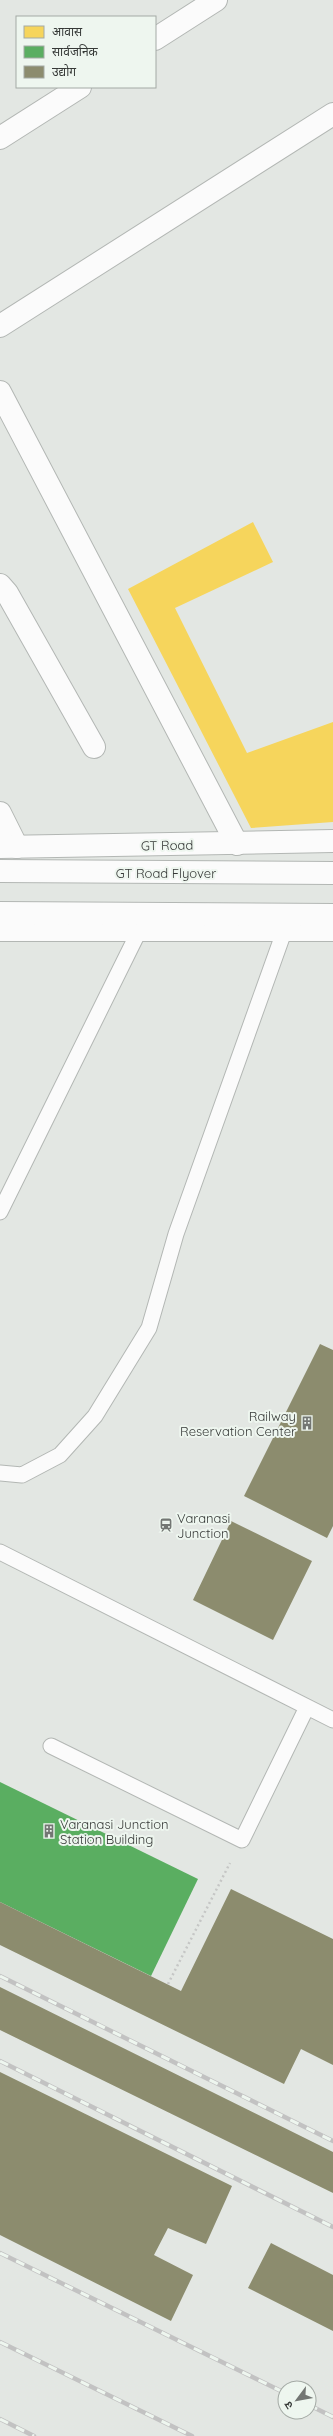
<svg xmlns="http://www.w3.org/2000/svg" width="333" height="2436" font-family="Quicksand,'Noto Sans Devanagari',sans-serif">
	<rect width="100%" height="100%" fill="#e3e7e3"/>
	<path fill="#f6d55c" d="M253,522l20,40 -98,46 72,145 86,-31v100l-82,6 -123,-239z"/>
	<path fill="#5aae61" d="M0,1782l198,97 -47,97 -151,-74z"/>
	<path fill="#8c8c6e" d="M320,1344l13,6v176l-6,12 -83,-42z
		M231,1521l81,40 -39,79 -80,-40z
		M231,1889l102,50v126l-32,-16 -17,35 -284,-139v-43l181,89z
		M0,1987l333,165v41l-333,-163z
		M0,2072l232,114 -26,58 -38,-16 -14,27 39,20 -22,46 -171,-86z
		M271,2243l62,32v56l-85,-43z"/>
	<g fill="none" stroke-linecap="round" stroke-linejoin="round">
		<g stroke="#b3b7b4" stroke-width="17">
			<path id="service" d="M0,1212l140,-283
				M0,1473l22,2 38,-20 35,-39 54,-88 27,-94 109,-305
				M0,1552l333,168
				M51,1746l191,94 65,-133"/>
		</g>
		<g stroke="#b3b7b4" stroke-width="24">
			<path id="minor" d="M155,39l61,-39
				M0,138l80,-51
				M0,326l333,-212
				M0,392l237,452
				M0,585l7,8 87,154
				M0,813l17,34"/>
		</g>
		<g stroke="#b3b7b4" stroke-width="24">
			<path id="primary" d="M0,847l333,-6
				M0,930h333"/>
		</g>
		<g stroke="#b3b7b4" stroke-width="24">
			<path id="trunk" d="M0,871l333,2
				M0,913l333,2"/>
		</g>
		<path stroke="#c5c6c5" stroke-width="2.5" stroke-dasharray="2 3" stroke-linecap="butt" d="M168,1984l62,-121"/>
		<use href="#service" stroke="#fbfbfb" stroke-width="15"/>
		<use href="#minor" stroke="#fbfbfb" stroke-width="22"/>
		<use href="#primary" stroke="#fbfbfb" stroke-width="22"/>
		<use href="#trunk" stroke="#fbfbfb" stroke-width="22"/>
		<g stroke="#c2c2c2" stroke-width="4.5">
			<path id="rail" d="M0,1976l333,165
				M0,2061l333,166
				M0,2253l285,140
				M0,2342l192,94
				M309,2405l24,12
				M0,2419l34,17"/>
		</g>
		<use href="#rail" stroke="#eef6ef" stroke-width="3" stroke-dasharray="9" stroke-linecap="butt"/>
	</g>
	<defs>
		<g id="building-bare" transform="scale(1.08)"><path d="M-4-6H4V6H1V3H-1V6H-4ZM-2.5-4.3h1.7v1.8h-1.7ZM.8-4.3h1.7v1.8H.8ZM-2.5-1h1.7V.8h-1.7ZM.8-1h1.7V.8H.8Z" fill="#737673" stroke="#eef6ef" stroke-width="2.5" paint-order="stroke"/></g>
		<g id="station-bare" transform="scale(1.08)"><path d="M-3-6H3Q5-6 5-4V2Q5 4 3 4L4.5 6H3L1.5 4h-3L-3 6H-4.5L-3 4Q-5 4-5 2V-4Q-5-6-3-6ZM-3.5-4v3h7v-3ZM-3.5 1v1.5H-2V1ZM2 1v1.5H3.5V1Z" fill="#737673" stroke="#eef6ef" stroke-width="2.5" paint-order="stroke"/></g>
	</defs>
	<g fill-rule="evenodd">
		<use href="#building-bare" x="307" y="1423"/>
		<use href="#station-bare" x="166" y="1525"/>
		<use href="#building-bare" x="49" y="1831"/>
	</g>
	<g text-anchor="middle" stroke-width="4" stroke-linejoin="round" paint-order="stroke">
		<g font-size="13" fill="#363937" stroke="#eef6ef">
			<text transform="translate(167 845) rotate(-1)" y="5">GT Road</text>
			<text x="166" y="878">GT Road Flyover</text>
		</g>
		<g font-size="13" fill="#363937" stroke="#eef6ef" text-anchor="start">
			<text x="296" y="1421" text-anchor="end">Railway<tspan x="296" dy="15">Reservation Center</tspan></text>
			<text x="177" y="1523">Varanasi<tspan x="177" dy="15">Junction</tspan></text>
			<text x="60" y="1829">Varanasi Junction<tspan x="60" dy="15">Station Building</tspan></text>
		</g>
	</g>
	<rect x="16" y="16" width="140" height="72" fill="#eef6ef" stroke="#a4aaa5"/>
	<rect x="24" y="26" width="20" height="12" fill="#f6d55c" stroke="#a4aaa5"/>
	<text x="52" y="36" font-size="12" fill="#363937">आवास</text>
	<rect x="24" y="46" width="20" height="12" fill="#5aae61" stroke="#a4aaa5"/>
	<text x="52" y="56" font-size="12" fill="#363937">सार्वजनिक</text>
	<rect x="24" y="66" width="20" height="12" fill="#8c8c6e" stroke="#a4aaa5"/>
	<text x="52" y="76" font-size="12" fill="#363937">उद्योग</text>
	<g transform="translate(297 2400) rotate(238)"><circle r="19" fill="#eef6ef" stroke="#a4aaa5"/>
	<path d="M0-3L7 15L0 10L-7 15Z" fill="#737673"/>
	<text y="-6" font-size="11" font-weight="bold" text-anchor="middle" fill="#363937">उ</text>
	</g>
</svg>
